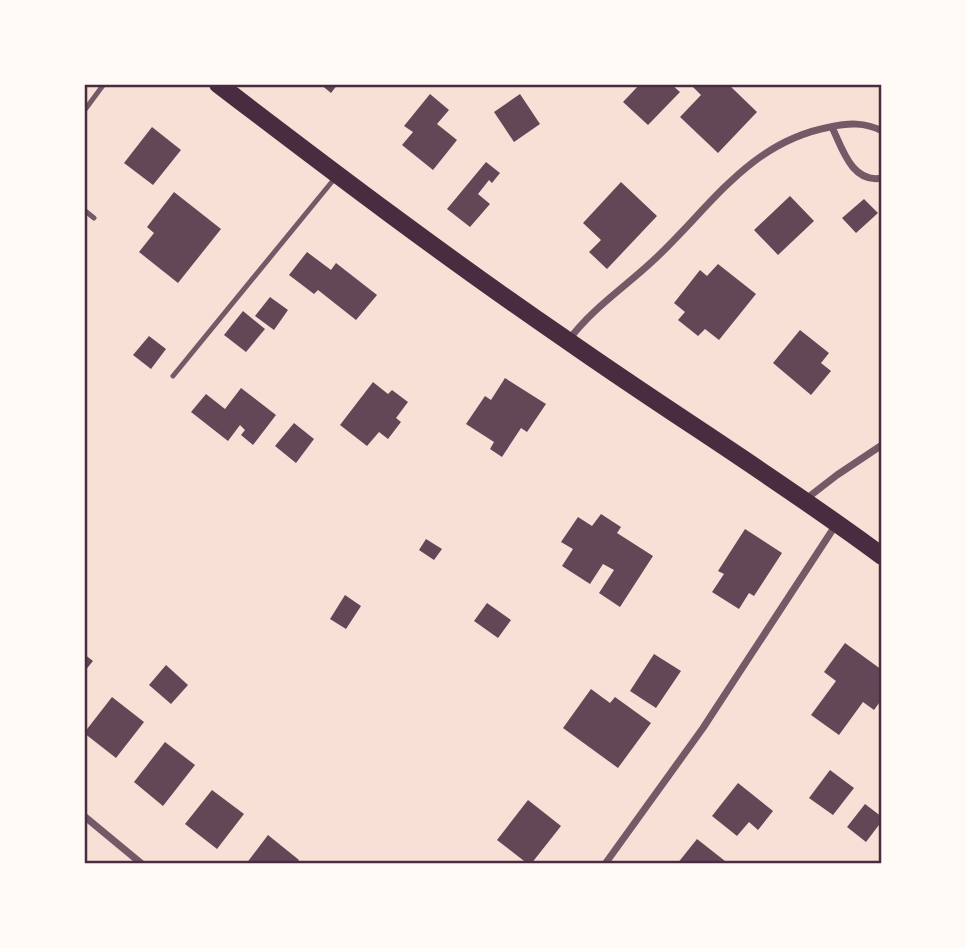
<svg xmlns="http://www.w3.org/2000/svg" width="966" height="948" font-family="'Asap Condensed',sans-serif">
	<rect width="100%" height="100%" fill="#f7e1d7"/>
	<path fill="#644757" d="M320,84h18l-7,9z
		M640,84h31l9,8 -32,33 -25,-23z
		M690,84h38l29,28 -39,41 -38,-36 21,-22z
		M811,84h39v2l-38,1z
		M430,94l19,16 -12,14 20,16 -24,30 -31,-25 11,-13 -9,-6z
		M520,94l20,30 -26,18 -20,-30z
		M152,127l29,23 -28,35 -29,-22z
		M486,162l14,11 -8,10 -3,-3 -11,14 12,10 -20,23 -23,-18z
		M621,182l36,34 -50,53 -18,-17 12,-12 -18,-17z
		M174,192l47,37 -43,54 -39,-31 15,-19 -7,-6z
		M790,196l24,25 -36,34 -24,-25z
		M864,199l14,14 -22,20 -14,-15z
		M307,252l24,18 5,-7 41,32 -21,25 -38,-30 -4,4 -25,-19z
		M718,264l38,30 -37,46 -14,-11 -7,7 -20,-16 7,-8 -11,-9 26,-33 7,6z
		M270,297l18,13 -14,20 -19,-14z
		M243,311l22,18 -19,23 -22,-17z
		M800,330l29,23 -8,10 10,8 -20,24 -38,-32z
		M149,336l17,13 -15,20 -18,-14z
		M505,378l41,26 -19,28 -6,-4 -19,29 -12,-8 4,-7 -28,-18 19,-28 6,4z
		M373,382l15,12 4,-4 16,12 -12,16 5,4 -13,17 -9,-7 -12,14 -27,-21z
		M241,388l35,27 -23,30 -12,-10 4,-5 -5,-5 -12,16 -37,-29 15,-18 19,15z
		M294,423l20,16 -18,24 -21,-17z
		M601,514l20,13 -4,6 36,23 -33,51 -21,-14 15,-23 -11,-6 -13,20 -28,-18 11,-17 -12,-7 17,-25 14,9z
		M745,529l37,24 -28,43 -5,-3 -10,16 -27,-17 12,-18 -6,-3z
		M426,539l16,10 -8,11 -15,-10z
		M345,595l16,11 -15,23 -16,-10z
		M487,603l24,17 -13,18 -24,-17z
		M845,643l37,27v29l-8,11 -11,-8 -24,33 -28,-20 25,-34 -12,-9z
		M84,654l9,7 -9,11z
		M654,654l27,17 -25,37 -26,-17z
		M166,665l22,20 -17,19 -22,-19z
		M591,689l19,14 5,-6 36,26 -33,45 -55,-40z
		M112,697l32,25 -28,36 -32,-25z
		M165,742l30,23 -32,41 -29,-24z
		M830,770l24,18 -21,27 -24,-17z
		M738,783l35,28 -15,19 -9,-8 -12,14 -25,-20z
		M212,790l32,24 -27,35 -32,-25z
		M528,800l33,26 -30,38h-3l-31,-24z
		M865,804l17,13v4l-16,21 -19,-15z
		M268,835l31,25 -3,4h-50z
		M697,839l28,22 -2,3h-46z"/>
	<g fill="none" stroke-linecap="round" stroke-linejoin="round">
		<path stroke="#755966" stroke-width="5" d="M84,111l20,-27
			M84,210l10,8
			M173,376l162,-198"/>
		<path stroke="#755966" stroke-width="7" d="M832,127c10,21 20,57 50,51
			M568,341c25,-34 59,-55 89,-84 55,-52 93,-115 173,-130 18,-4 35,-5 52,4
			M806,499l31,-24 45,-30
			M84,816l58,48
			M605,864l98,-136 134,-205"/>
		<path stroke="#4a2c40" stroke-width="18" d="M218,84c115,88 230,175 350,257 104,73 212,139 314,215"/>
	</g>
	<rect width="966" height="948" fill="none" stroke="#fffaf5" stroke-width="172"/>
	<rect x="86" y="86" width="794" height="776" fill="none" stroke="#4a2c40" stroke-width="2.5"/>
</svg>
